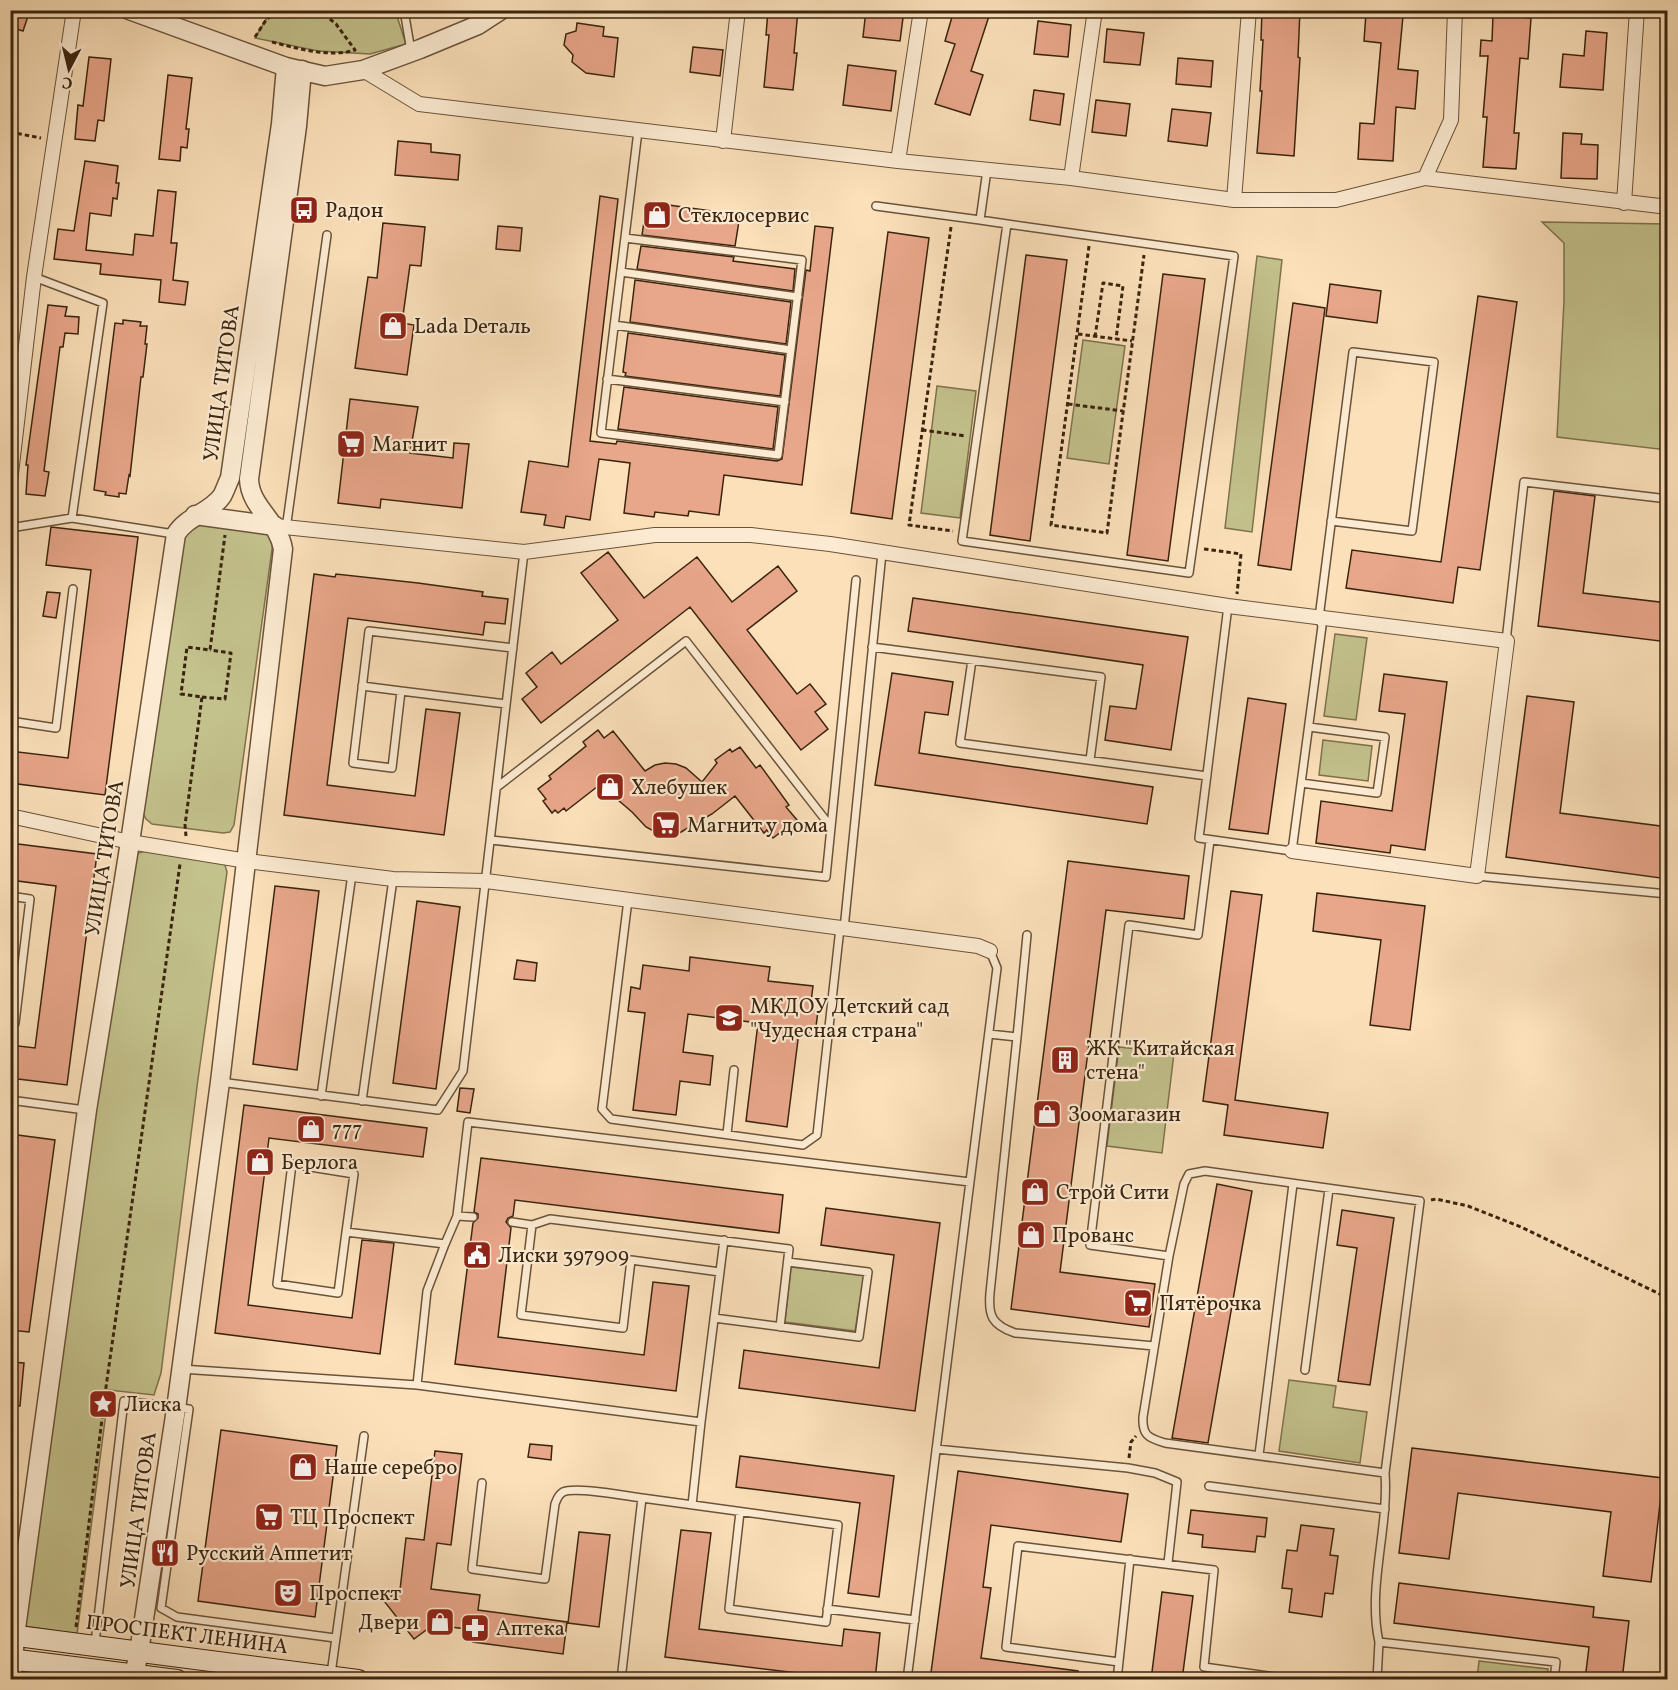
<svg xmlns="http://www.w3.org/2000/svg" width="1678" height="1690" font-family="Vollkorn,serif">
	<rect width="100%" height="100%" fill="#fbe0ba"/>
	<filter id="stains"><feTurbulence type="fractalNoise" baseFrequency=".00333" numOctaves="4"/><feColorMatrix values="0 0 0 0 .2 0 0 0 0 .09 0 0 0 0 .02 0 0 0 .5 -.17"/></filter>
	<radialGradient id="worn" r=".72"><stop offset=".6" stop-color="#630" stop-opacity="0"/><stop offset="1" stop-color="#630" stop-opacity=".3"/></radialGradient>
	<path fill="#c3c18c" stroke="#7e724d" stroke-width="1.5" d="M395,10l11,34 -36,10 -52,-3 -63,-13 16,-27z
		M1542,222l125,2v226l-110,-13 7,-136v-58z
		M1257,256l25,4 -30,272 -27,-4z
		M1083,340l42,6 -16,118 -42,-6z
		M937,386l39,5 -16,127 -39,-5z
		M197,523l67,2 9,17 -39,283 -4,7 -7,1 -71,-9 -6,-5 -5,-10 42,-267 3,-9z
		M1335,634l32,4 -11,82 -32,-4z
		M1323,740l49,6 -4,35 -49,-6z
		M145,851l75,10 5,4 2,7 -29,207 -37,294 -7,22 -45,-5 -32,244 -53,-8 71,-519 38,-252z
		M1119,1047l55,6 -12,100 -55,-7z
		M791,1267l73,8 -9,56 -70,-9z
		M1289,1380l47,6 -3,21 34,5 -7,51 -81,-12z
		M1479,1661l69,8 -1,10h-70z
		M29,1669l72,11h-73z"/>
	<path fill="#e8a68a" stroke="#3a240e" stroke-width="1.5" d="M10,10h20l-7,21 -13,-4z
		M768,10h30l-4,43h3l-4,37 -29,-3 5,-52h-3z
		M866,10h38l-4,31 -37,-4z
		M954,10h37l-20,61 12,4 -13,40 -35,-11 20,-60 -10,-3z
		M1262,10h38l-2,47 2,1 -6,98 -37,-3 5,-62h-2l3,-51h-2z
		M1366,13l37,3 -5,53 20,2 -3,38 -19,-2 -3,54 -35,-2 2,-36 14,1 7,-81 -17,-2z
		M1493,15l38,3 -3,41 -8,-1 -6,75h5l-3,36 -33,-2 4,-50h-4l5,-61h-8l1,-16 11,1z
		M1038,21l33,4 -3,32 -34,-3z
		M577,23l27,4 -1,9 15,2 -4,39 -28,-4 -14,-11 1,-7 -9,-10 2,-11 10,-3z
		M1107,29l37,4 -4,32 -36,-3z
		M1586,31l21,2 -4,57 -43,-3 3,-33 21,2z
		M693,47l30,3 -3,26 -30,-4z
		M89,57l22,2 -7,62 -6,-1 -3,21 -20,-2 3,-34 5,1z
		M1178,58l35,3 -2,26 -35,-3z
		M848,65l48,6 -5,40 -48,-6z
		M168,75l24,3 -6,51h3l-2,19 -6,-1 -1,14 -21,-2z
		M1034,90l30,4 -4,31 -30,-5z
		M1096,100l34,4 -4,32 -34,-4z
		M1172,109l39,4 -4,33 -39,-5z
		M1563,133l19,1 -1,10 17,1 -1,34 -36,-1z
		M398,141l33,3v8l29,3 -2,25 -63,-5z
		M85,161l33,5 -2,17h3l-2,16 -4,-1 -2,18 -21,-3 -4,37 47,5 2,-21 18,2 5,-46 18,2 -5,51h6l-4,37 15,2 -3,23 -26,-3 2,-22 -61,-6 1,-10 -47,-5 4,-30 16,2z
		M600,196l18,3 -28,242 26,3 1,-3 160,20 5,-2 24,-189 4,1 5,-45 18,2 -31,257 -78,-10 -5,40 -30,-4 -1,5 -33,-4 -1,5 -30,-4 6,-50 -31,-4 -9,61 -24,-4 -2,12 -20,-3 2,-10 -25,-3 8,-51 39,6z
		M647,202l93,13 -5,31 -93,-11z
		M383,223l42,4 -4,39 -11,-1 -8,58 12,2 -7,50 -52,-7 13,-91 9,1z
		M498,226l24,2 -2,23 -24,-2z
		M888,232l41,6 -37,281 -41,-6z
		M641,246l93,11 -1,4 62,8 -2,22 -156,-22z
		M1026,255l41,5 -37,281 -40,-6z
		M1163,274l42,5 -37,282 -41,-6z
		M635,280l156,22 -5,42 -156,-22z
		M1330,284l51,7 -4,32 -51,-7z
		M1478,296l39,6 -37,268 -22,-3 -5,36 -107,-15 6,-38 89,12z
		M1293,303l32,5 -34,262 -33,-5z
		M48,305l19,2 -2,9 14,1 -1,17 -13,-1 -2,14h-3l-16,124 5,1 -4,24 -19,-2 2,-29h-2z
		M123,320l18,2 -1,4h7l-2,18h2l-4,33h-2l-11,99 -1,-1 -3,19 -7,-1v4l-14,-2 1,-3 -12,-2 21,-167 8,1z
		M628,333l157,22 -5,41 -155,-20 1,-3 -3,-1z
		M624,387l154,20 -5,42 -155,-20z
		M350,399l68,8 -8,46 43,5 1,-15 15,1 -7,64 -81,-9 -1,9 -42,-5z
		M1554,491l41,5 -12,97 85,10v39l-130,-16z
		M51,527l87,10 -33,258 -95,-12v-32l58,7 23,-188 -45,-5z
		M608,552l36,46 53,-41 35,45 46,-36 19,25 -50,39 50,64 13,-10 16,20 -11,8 13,17 -27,21 -111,-143 -149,116 -19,-24 15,-12 -11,-14 26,-21 9,12 57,-44 -37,-47z
		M314,574l21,3 1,-3 82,9 65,9 -1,4 26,3 -3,25 -20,-2 -2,13 -135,-17 -21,167 88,11 11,-87 34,4 -16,122 -160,-20z
		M47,592l13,1 -4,25 -13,-2z
		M913,598l275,39 -17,113 -66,-10 5,-34 26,3 7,-44 -235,-34z
		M892,673l61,9 -5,33 -23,-3 -6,41 234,34 -6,37 -272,-39z
		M1384,674l63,8 -22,168 -34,-5 -1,8 -74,-10 5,-42 71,10 13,-97 -26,-3z
		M1527,696l47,6 -14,111 108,14v52l-162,-22z
		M1248,698l38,6 -18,130 -39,-5z
		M598,730l6,8 9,-7 32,40 10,-6 10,-2 11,1 10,4 16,14 15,-19 -2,-3 15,-11 2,3 8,-5 16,21 4,-3 29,40 -3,2 11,13 -24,18 -6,-8 -3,3 -29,-37 -23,18 -31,18 -6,3 -16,-1 -13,-7 -14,-15 -21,-18 -9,-11 -36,28 -2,-3 -6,5 -3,-3 -3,3 -9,-12 3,-2 -8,-10 13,-10 -2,-3 37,-30 -3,-4z
		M10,843l87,11 -30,231 -57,-7v-33l25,3 21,-162 -46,-6z
		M1068,861l121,15 -5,43 -78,-9 -46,362 95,12 -6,43 -138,-18z
		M275,886l44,5 -22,179 -44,-6z
		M1231,891l31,4 -27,205 93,13 -5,35 -99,-13 4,-30 -25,-4z
		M1317,893l108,13 -15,124 -40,-5 11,-85 -68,-9z
		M417,901l43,6 -24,182 -43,-6z
		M690,957l80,10 -2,14 45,5 -3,24 8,1 -3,23 -16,-2 -12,95 -41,-6 12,-98 -70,-9 -5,38 30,4 -3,29 -30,-4 -4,34 -43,-5 12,-97 -17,-2 3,-24 9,2 3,-24 46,6z
		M517,960l20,3 -2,18 -21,-2z
		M460,1088l14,1 -4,24 -13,-2z
		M244,1105l183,23 -4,29 -154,-19 -21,167 104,13 10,-78 32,3 -14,111 -165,-21z
		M10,1134l45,6 -26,192 -19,-2z
		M481,1158l302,37 -4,38 -264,-33 -2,16 -5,2 -2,4 5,6 -13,109 146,18 9,-73 36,4 -13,105 -221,-27 18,-141 5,-5v-4l-4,-2z
		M1217,1184l35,7 -44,252 -36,-5z
		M826,1208l114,15 -25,188 -176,-23 5,-38 135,18 15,-113 -73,-10z
		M1342,1210l52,8 -24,167 -32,-4 19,-133 -20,-3z
		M10,1362l14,1 -4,43 -10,-1z
		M221,1430l116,16 -22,171 -117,-16z
		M530,1444l22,2 -1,14 -23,-3z
		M1412,1448l251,30 -12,104 -48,-6 8,-64 -153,-19 -9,66 -50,-6z
		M435,1451l27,3 -11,91 -14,-2 -6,46 49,6 -2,15 89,12 -4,32 -90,-12 2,-12 -42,-5 -19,14 -30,-38 16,-11 6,-52 18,2z
		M740,1456l154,20 -15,121 -31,-4 12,-90 -124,-16z
		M958,1471l170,23 -7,48 -130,-17 -8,62 8,1 -10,70 97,13 -1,9h-147z
		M1191,1510l76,8 -2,19 -8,-1 -2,16 -53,-5 1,-12 -15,-2z
		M1301,1525l33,4 -4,26 8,1 -5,38 -8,-1 -3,24 -33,-5 3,-23 -10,-1 5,-38 10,1z
		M681,1530l30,3 -12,96 143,17 2,-17 36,4 -5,47h-53v-4l-157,-19z
		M579,1532l31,3 -11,92 -31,-4z
		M1399,1583l195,24 -1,10 36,4 -7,59h-37l4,-33 -195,-24z
		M1162,1592l31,4 -11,84h-31z"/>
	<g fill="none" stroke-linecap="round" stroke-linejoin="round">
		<g stroke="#6a5339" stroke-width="10">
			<path id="service" d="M404,10l7,41
				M987,170l-7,50 27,4 227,32 -45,317 -227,-32 45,-317
				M876,206l104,14
				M625,238l177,22 -24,195 -177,-22 37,-302
				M621,272l177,25
				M34,277l69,26 -31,215
				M614,325l177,25
				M607,379l178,23
				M10,528l62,-10 102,16
				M286,529l41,-294
				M1228,606l-29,232 93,13 30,-225 -3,-8 34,-266 81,10 -22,169 -81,-10
				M1506,641l18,-159 144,17
				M872,647l229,30 -11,83
				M972,660l-12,83 247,33
				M362,686l39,5
				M506,704l-105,-13 -9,77 -39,-5 16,-132 144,17
				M10,721l46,7 17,-139
				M1301,783l76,10 8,-56 -76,-10
				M497,787l189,-146 145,186
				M491,840l335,37 30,-297
				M1477,876l191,18
				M10,896l20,3 -15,124h-5
				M628,900l-26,209 9,10 192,26 14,-10 23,-207
				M844,929l38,-376
				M989,1034l28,3 -27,256c-2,23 2,32 25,40l139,13
				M1017,1037l10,-102
				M220,1082l218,28 25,-39 61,-519
				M321,1096l31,-222
				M10,1100l75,10
				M362,1101l31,-222
				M727,1134l7,-64
				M457,1216l11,-94 502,60
				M512,1222l20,3 18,-6 239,30 -9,78
				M532,1225l-11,90 102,13 8,-68 89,12
				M346,1232l8,-58 -62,-10 -15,120 61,9 8,-61 99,12 -18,47 -10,94
				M445,1244l12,-28 16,1
				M1169,1256l-79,-11 39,-320 69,10 12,-95
				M714,1318l145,19 9,-65 -80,-10
				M181,1369l236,16 284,37
				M1305,1370l24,-181
				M936,1449l192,19 27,5 22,9 -9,81
				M1259,1455l34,-271
				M1385,1473l-220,-30c-17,-5 -23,-8 -22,-26l26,-161 15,-72 5,-10 16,-3 215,30 -35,272c4,56 -18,114 -6,169l177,20 -2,18
				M482,1483l-10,86 73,10 10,-75c2,-5 3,-9 8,-12 12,-6 63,4 79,6l-21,182
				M1209,1486l176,23
				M642,1498l196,27 -12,97 -97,-13 11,-97
				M692,1505l9,-83 23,-182
				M827,1609l88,11
				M95,1643l29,-242 65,8 -28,199 16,9 158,21
				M1119,1662l-113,-15 12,-101 196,24 -10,97 92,13
				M331,1674l33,-238
				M907,1680l90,-712 -7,-17
				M1117,1680l13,-121
				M1377,1680l2,-38"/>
		</g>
		<g stroke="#6a5339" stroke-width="16">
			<path id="minor" d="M363,70l56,34 479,57 173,17 163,22h102l89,-22 243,29
				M723,141l15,-131
				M898,161l23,-151
				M1071,178l24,-168
				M1425,178l26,-58 4,-110
				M1234,200l15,-190
				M1624,203l13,-193
				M10,482l24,-205 40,-267
				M275,526l249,26 131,-17h96l79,9 398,62 279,35 -30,235 -185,-25
				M10,816l120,26 117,19 146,18 93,2 492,65 12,5"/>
		</g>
		<g stroke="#6a5339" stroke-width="21">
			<path id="tertiary" d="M129,10l157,57 39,9 38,-6 57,-21 58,-24 23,-15
				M195,515l80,11
				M12,1680l3,-44 72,-526 43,-268 46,-308c11,-18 34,-21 46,-38 3,-5 5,-12 8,-18l51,-354 5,-57
				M133,1680l6,-28 37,-243 44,-327 63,-533c-5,-29 -33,-41 -34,-70l48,-353 5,-56"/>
		</g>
		<g stroke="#3a240e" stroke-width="22">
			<path id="secondary" d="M10,1635l348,45
				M10,1659l167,21"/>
		</g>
		<path stroke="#3a240e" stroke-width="3" stroke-dasharray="4.5 3" stroke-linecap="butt" d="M255,37l11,-17 13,-10
			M272,42c24,6 58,16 83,8l-19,-26 -17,-14
			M10,132l31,6
			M951,227l-42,298 44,6
			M1089,246l-38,279 56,8 37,-278
			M1078,334l54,7
			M1095,337l8,-54 20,3 -7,53
			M1068,404l55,7
			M922,430l44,6
			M1204,549l37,5 -4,40
			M202,697l23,2 6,-46 -21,-3
			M186,836l-1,-11 17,-128 -21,-3 6,-47 23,3 15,-115
			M1431,1200l5,-1 32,7 53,21 147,71
			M1129,1458l2,-16 5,-6
			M76,1627l30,-240 74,-523"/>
		<use href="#service" stroke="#fcebd2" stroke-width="7"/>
		<use href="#minor" stroke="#fcebd2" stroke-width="14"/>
		<use href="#tertiary" stroke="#fcebd2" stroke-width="18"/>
		<use href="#secondary" stroke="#fcebd2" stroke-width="20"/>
	</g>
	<defs>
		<g id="bus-square" transform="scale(1.5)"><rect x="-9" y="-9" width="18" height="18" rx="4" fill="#8f2418" stroke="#fcebd2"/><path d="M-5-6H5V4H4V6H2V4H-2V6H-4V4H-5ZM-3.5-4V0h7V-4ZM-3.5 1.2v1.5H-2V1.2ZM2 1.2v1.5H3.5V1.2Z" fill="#fff"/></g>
		<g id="shop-square" transform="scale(1.5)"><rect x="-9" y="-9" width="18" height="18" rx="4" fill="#8f2418" stroke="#fcebd2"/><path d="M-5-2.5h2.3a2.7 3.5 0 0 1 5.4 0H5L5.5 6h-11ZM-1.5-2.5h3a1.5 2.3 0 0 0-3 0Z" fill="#fff"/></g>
		<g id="supermarket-square" transform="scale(1.5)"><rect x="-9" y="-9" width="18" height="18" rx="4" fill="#8f2418" stroke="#fcebd2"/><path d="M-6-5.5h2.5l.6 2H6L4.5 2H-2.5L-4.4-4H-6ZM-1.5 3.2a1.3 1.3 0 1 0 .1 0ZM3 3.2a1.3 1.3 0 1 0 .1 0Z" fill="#fff"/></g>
		<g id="school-square" transform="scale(1.5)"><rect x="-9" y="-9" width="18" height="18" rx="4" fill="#8f2418" stroke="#fcebd2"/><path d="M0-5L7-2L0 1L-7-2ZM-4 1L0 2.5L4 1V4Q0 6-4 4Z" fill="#fff"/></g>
		<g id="building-square" transform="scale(1.5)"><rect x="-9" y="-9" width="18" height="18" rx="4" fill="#8f2418" stroke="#fcebd2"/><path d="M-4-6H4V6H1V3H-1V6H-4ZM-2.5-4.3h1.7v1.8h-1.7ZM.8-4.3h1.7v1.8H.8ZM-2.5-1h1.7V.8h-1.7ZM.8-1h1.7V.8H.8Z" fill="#fff"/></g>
		<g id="civic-square" transform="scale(1.5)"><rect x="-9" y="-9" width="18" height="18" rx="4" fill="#8f2418" stroke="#fcebd2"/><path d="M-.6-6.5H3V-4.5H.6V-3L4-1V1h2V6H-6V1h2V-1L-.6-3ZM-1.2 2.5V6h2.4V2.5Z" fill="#fff"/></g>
		<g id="sight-square" transform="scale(1.5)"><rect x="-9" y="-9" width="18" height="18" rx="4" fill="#8f2418" stroke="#fcebd2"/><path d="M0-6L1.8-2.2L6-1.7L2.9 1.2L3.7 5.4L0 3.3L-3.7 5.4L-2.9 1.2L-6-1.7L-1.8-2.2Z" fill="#fff"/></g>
		<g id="restaurant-square" transform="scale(1.5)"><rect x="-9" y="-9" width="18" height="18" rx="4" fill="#8f2418" stroke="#fcebd2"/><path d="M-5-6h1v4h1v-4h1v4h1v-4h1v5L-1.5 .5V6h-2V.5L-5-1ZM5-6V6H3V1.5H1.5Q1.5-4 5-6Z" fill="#fff"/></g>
		<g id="theatre-square" transform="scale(1.5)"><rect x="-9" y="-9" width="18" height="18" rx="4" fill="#8f2418" stroke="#fcebd2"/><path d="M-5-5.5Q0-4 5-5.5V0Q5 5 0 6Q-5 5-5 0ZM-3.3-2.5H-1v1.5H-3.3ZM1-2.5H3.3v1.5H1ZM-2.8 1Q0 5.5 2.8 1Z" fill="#fff"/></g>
		<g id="pharmacy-square" transform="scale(1.5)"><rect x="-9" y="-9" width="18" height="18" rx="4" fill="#8f2418" stroke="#fcebd2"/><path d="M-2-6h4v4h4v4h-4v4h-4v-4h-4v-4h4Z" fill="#fff"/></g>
	</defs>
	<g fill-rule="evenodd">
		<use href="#bus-square" x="304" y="210"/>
		<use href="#shop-square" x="657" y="215"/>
		<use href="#shop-square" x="393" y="326"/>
		<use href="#supermarket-square" x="351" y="444"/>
		<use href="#shop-square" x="610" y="787"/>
		<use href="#supermarket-square" x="666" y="825"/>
		<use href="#school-square" x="729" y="1018"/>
		<use href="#building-square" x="1065" y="1060"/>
		<use href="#shop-square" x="1047" y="1114"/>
		<use href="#shop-square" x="311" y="1129"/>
		<use href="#shop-square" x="260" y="1162"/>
		<use href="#shop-square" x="1035" y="1192"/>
		<use href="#shop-square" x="1031" y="1235"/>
		<use href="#civic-square" x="477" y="1255"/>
		<use href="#supermarket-square" x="1138" y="1303"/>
		<use href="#sight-square" x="103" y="1404"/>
		<use href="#shop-square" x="303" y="1467"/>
		<use href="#supermarket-square" x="269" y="1517"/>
		<use href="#restaurant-square" x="165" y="1553"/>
		<use href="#theatre-square" x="288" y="1593"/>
		<use href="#shop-square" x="440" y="1622"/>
		<use href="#pharmacy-square" x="475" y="1628"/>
	</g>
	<g text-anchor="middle" stroke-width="4.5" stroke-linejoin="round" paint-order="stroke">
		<g font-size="21" fill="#3a240e" stroke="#fcebd2" text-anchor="start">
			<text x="325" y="217">Радон</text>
			<text x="678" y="222">Стеклосервис</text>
			<text x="414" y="333">Lada Dеталь</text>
			<text x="372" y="451">Магнит</text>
			<text x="631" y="794">Хлебушек</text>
			<text x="687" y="832">Магнит у дома</text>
			<text x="750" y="1013">МКДОУ Детский сад<tspan x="750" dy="24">"Чудесная страна"</tspan></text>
			<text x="1086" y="1055">ЖК "Китайская<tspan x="1086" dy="24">стена"</tspan></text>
			<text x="1068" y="1121">Зоомагазин</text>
			<text x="332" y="1136">777</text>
			<text x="281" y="1169">Берлога</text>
			<text x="1056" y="1199">Строй Сити</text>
			<text x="1052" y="1242">Прованс</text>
			<text x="498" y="1262">Лиски 397909</text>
			<text x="1159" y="1310">Пятёрочка</text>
			<text x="124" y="1411">Лиска</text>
			<text x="324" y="1474">Наше серебро</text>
			<text x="290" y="1524">ТЦ Проспект</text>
			<text x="186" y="1560">Русский Аппетит</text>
			<text x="309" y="1600">Проспект</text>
			<text x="419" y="1629" text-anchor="end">Двери</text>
			<text x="496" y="1635">Аптека</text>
		</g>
		<g font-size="21" fill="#3a240e" stroke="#fcebd2">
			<text transform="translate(221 383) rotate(-82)" y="7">УЛИЦА ТИТОВА</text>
			<text transform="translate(104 858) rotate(-81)" y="7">УЛИЦА ТИТОВА</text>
			<text transform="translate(138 1510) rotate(-82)" y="7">УЛИЦА ТИТОВА</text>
			<text transform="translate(187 1634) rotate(7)" y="7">ПРОСПЕКТ ЛЕНИНА</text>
		</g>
	</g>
	<rect width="1678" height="1690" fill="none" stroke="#fbe0ba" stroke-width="36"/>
	<rect x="12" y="12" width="1654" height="1666" fill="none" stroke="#3a240e" stroke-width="3"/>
	<rect x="18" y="18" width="1642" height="1654" fill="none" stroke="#3a240e" stroke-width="1.5"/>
	<g transform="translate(69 69) rotate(187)" stroke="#fcebd2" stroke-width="4.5" paint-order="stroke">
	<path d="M0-4.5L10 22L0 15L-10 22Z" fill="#3a240e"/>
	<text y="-9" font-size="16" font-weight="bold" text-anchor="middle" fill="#3a240e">С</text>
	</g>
	<rect width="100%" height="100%" filter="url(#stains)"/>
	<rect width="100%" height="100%" fill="url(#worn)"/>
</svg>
